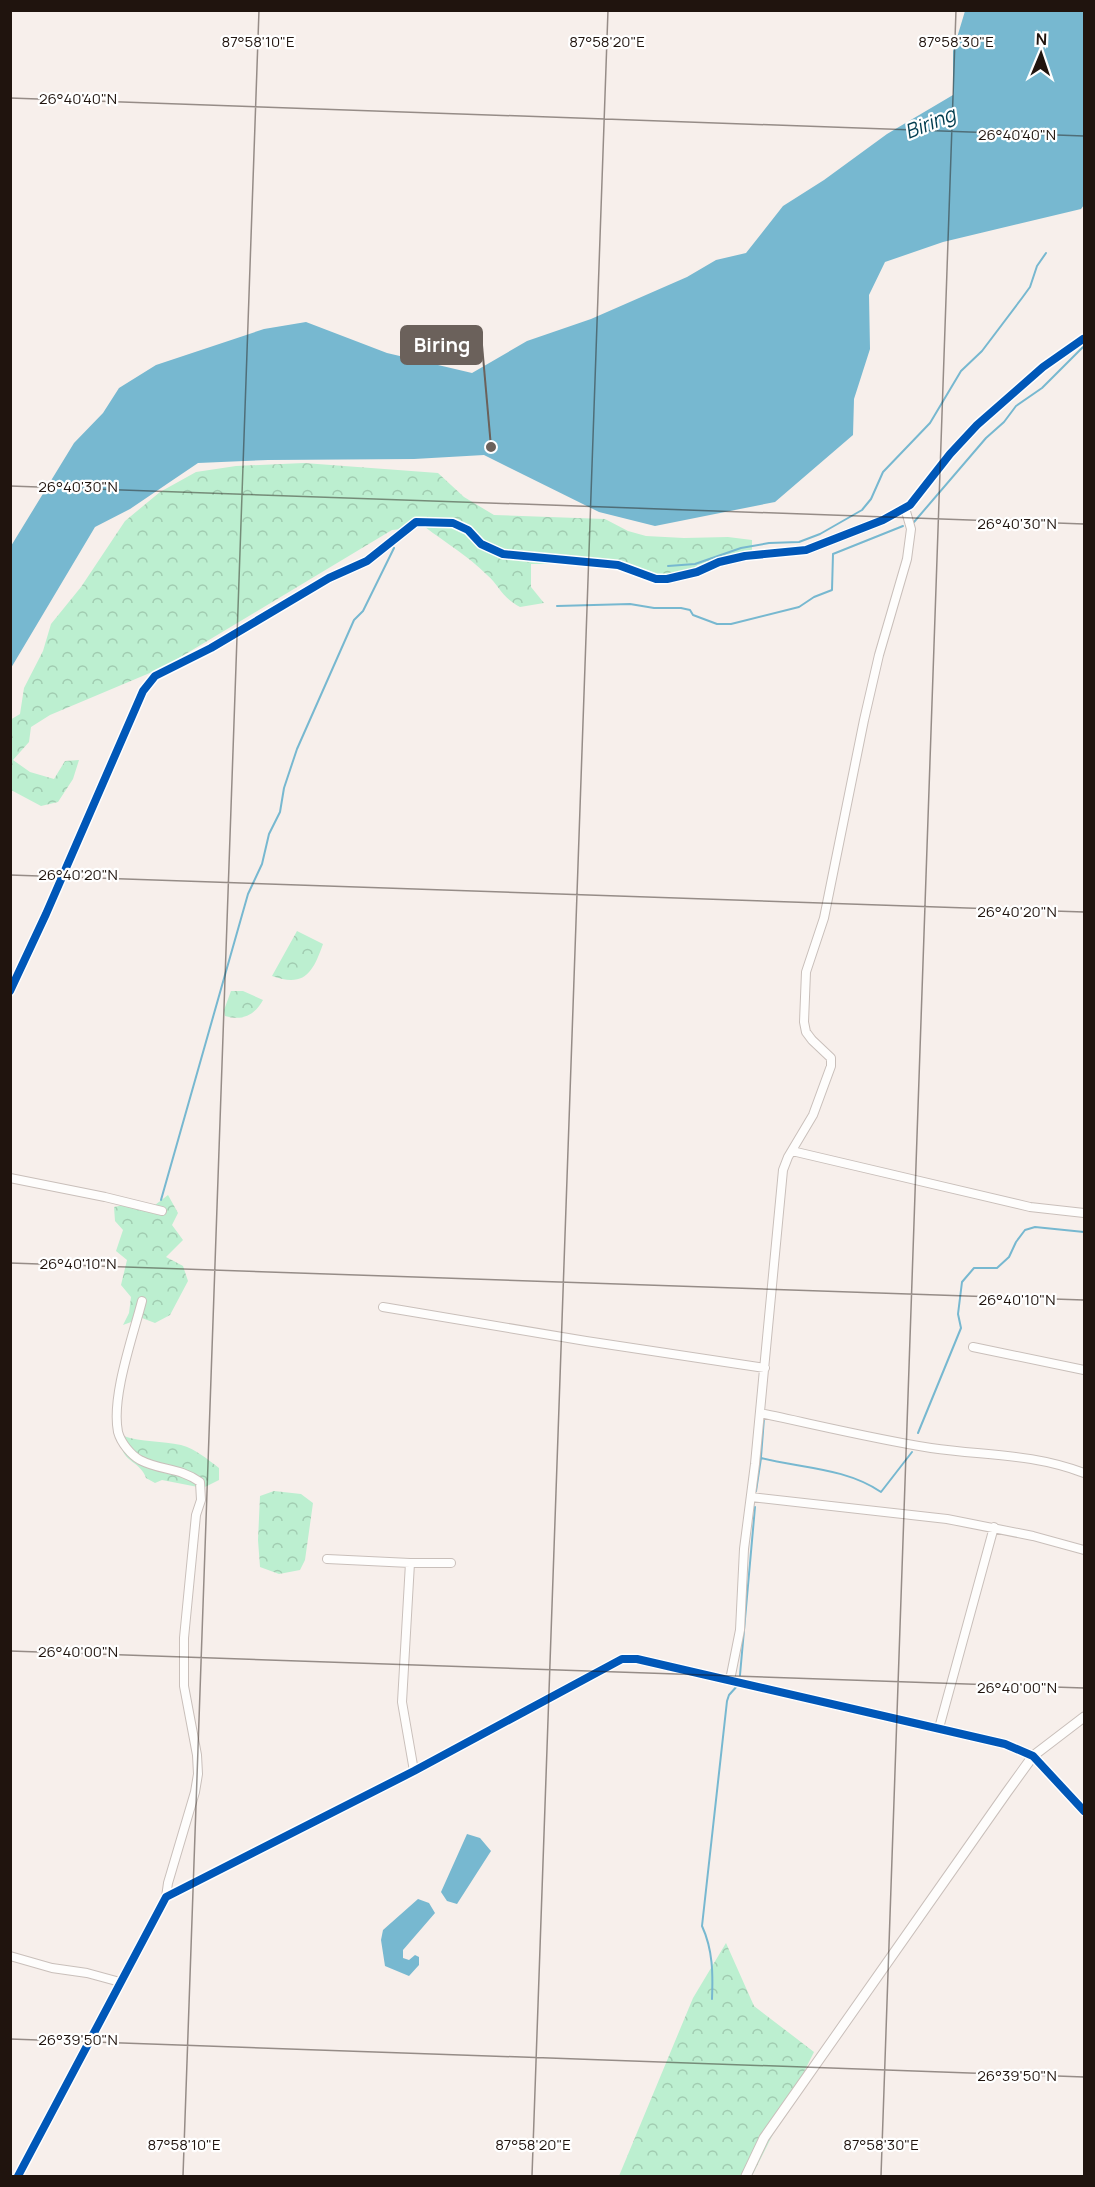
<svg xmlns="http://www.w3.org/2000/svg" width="1095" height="2187" font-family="Manrope,sans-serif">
	<defs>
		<pattern id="forest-crowns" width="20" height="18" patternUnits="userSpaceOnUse" patternTransform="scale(1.5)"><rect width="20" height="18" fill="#bcefd0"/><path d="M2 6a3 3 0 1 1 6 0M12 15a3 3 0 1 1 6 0" fill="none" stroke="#a1ccb1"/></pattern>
	</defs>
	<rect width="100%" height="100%" fill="#f7efeb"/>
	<path fill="url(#forest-crowns)" d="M304,463l134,10 26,24 30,18 111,4 23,12 18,5 38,2 44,-1 24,3v14l-54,11 -17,14 -30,-3 -24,-13 -20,-2 -32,3h-44v23l13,16 -24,4c-20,-11 -19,-20 -34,-33 -18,-18 -40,-31 -61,-47l-33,3 -228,137 -114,48 -19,12 -2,15 -16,18 17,12 24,7 11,-18 14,-1 -6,19 -15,23 -17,4 -30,-16 -1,-70 10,-6 4,-26 19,-37 8,-27 30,-37 44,-66 35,-29 36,-20 40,-6z
		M297,931l26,13c-10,28 -18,44 -51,32z
		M231,991h12l20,9c-9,16 -21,21 -38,16l-1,-6z
		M168,1195l10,18 -6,12 11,15 -17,17 17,9 5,15 -18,34 -15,8 -13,-5 -19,7 6,-12 2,-16 -10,-12 6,-25 -11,-9 7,-21 -8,-9 -1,-14 24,-5 17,3z
		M123,1436c19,6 39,5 58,9 15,4 26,14 38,23v12l-16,8 -41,-8 -7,3 -9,-5c-6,-19 -30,-16 -23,-42z
		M274,1491l27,3 12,9 -8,57 -5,10 -21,4 -19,-7 -2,-27 2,-44z
		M726,1943l28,63 60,46 -62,124h-133l74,-178z"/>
	<path fill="#77b8d0" d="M965,11h119v194l-3,4 -138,33 -58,20 -16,33 1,54 -16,50 -1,36 -78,67 -120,24 -56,-14 -115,-57 -70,4 -146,1 -70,3 -68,46 -35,18 -84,141v-122l63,-103 29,-30 16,-25 37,-23 108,-36 42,-7 81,31 85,20 55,-32 64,-22 96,-42 29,-17 30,-7 37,-47 41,-26 63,-46 66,-39v-44z
		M467,1834l13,4 11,13 -34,53 -10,-3 -6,-9z
		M418,1899l11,4 6,10 -32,37v8l6,2 6,-5 4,2v8l-10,11 -24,-10 -4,-26 2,-10z"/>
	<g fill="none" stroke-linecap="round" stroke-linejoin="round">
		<path stroke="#77b8d0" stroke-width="2" d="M914,522l72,-84 18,-16 12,-16 26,-18 41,-41
			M668,566l27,-2 46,-16 28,-5 30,-1 21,-8 42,-24 9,-11 12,-27 47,-49 31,-52 21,-20 40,-53 8,-11 7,-21 9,-13
			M557,606l73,-2 24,4h27l9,2 3,5 24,9h14l68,-17 15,-10 18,-7 1,-36 70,-28
			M161,1200l87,-306 14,-30 7,-30 11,-22 4,-24 13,-39 57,-129 9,-9 31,-63
			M918,1433l43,-105 -3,-14 4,-32 12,-14h23l12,-11 7,-15 9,-12 10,-3 49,5
			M761,1457l3,-39
			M756,1491l5,-33c40,10 85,10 120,34l31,-40
			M740,1675l15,-168
			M712,1999c1,-25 1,-49 -10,-73l25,-225 2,-6 9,-10"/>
		<g stroke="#c9bfba" stroke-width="10">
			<path id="minor" d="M10,991l36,-77 97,-223 12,-15 56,-28 118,-70 38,-17 49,-39 37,1 15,7 13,14 22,10 115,11 38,14h11l30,-7 22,-10 26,-6 61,-6 77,-30 27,-15 40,-51 27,-29 66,-58 40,-28 1,1
				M792,1151l238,56 54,6
				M10,1178l95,19 57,14
				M142,1301c-9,35 -31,96 -24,131 3,11 13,23 22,28 21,11 39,7 60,22l1,18 -5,15 -12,123v48l13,69 1,19 -3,18 -27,91 -2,14
				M383,1307l203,34 179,27
				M973,1347l111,23
				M760,1413c57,12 114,26 171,35 55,8 100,5 153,25
				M751,1497l196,22 86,17 51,14
				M327,1559l83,4 -8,139 12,69
				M410,1563h41
				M730,1680l10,-50 4,-81 11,-85 28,-294 5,-13 25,-42 18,-49v-8l-19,-18 -6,-8 -2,-10 2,-50 18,-54 40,-198 15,-65 28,-96 4,-30 -6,-21
				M939,1728l55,-201
				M10,1956l42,12 35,5 33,9
				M18,2176l148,-279 248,-126 208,-112h15l368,85 28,12 51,55"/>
		</g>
		<g stroke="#c9bfba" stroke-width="11">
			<path id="tertiary" d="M746,2176l18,-38 243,-346 26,-36 51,-39"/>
		</g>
		<use href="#minor" stroke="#fefdfc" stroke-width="8"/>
		<use href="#tertiary" stroke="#fefdfc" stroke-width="9"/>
		<g stroke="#fff" stroke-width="11">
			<path id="cycleway" d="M10,991l36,-77 97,-223 12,-15 56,-28 118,-70 38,-17 49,-39 37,1 15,7 13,14 22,10 115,11 38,14h11l30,-7 22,-10 26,-6 61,-6 77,-30 27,-15 40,-51 27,-29 66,-58 40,-28 1,1
				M18,2176l148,-279 248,-126 208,-112h15l368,85 28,12 51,55"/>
		</g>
		<use href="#cycleway" stroke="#0057b8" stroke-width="8"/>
	</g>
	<path fill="none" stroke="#20140e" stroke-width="1.5" stroke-opacity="0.45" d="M10,98l1074,38M10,486l1074,38M10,875l1074,37M10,1263l1074,37M10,1651l1074,37M10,2039l1074,38M183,2176l76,-2166M532,2176l76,-2166M881,2176l75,-2166"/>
	<g text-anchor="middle" stroke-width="4.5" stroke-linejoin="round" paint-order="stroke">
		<g font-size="20" font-style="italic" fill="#003c4f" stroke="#fff">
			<text transform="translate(930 123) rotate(-22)" y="7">Biring</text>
		</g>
	</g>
	<g font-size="15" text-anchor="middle" fill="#20140e" stroke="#fff" stroke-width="4.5" stroke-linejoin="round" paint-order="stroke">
		<text x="258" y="47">87°58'10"E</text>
		<text x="607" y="47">87°58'20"E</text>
		<text x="956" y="47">87°58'30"E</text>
		<text x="78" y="104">26°40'40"N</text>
		<text x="1017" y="140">26°40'40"N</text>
		<text x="78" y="492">26°40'30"N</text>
		<text x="1017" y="529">26°40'30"N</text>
		<text x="78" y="880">26°40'20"N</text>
		<text x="1017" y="917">26°40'20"N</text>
		<text x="78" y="1269">26°40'10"N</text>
		<text x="1017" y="1305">26°40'10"N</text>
		<text x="78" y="1657">26°40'00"N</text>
		<text x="1017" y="1693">26°40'00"N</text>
		<text x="78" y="2045">26°39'50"N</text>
		<text x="1017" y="2081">26°39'50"N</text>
		<text x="184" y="2150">87°58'10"E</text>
		<text x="533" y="2150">87°58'20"E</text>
		<text x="881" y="2150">87°58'30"E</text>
	</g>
	<path fill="none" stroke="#6b615b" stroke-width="2" d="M491 447L482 345"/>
	<circle fill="#6b615b" stroke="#fff" stroke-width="2" cx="491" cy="447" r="6"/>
	<rect fill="#6b615b" stroke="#6b615b" stroke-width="2" x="401" y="326" width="81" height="38" rx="6"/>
	<g font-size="20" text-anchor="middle" font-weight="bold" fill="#fff">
		<text x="442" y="352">Biring</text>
	</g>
	<rect width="1095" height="2187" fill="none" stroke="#20140e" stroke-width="24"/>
	<g transform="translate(1041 54) rotate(2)" stroke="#ffffff" stroke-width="4.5" paint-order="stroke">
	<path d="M0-4.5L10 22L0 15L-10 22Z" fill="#20140e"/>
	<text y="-9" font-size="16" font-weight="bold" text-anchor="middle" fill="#20140e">N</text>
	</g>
</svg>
